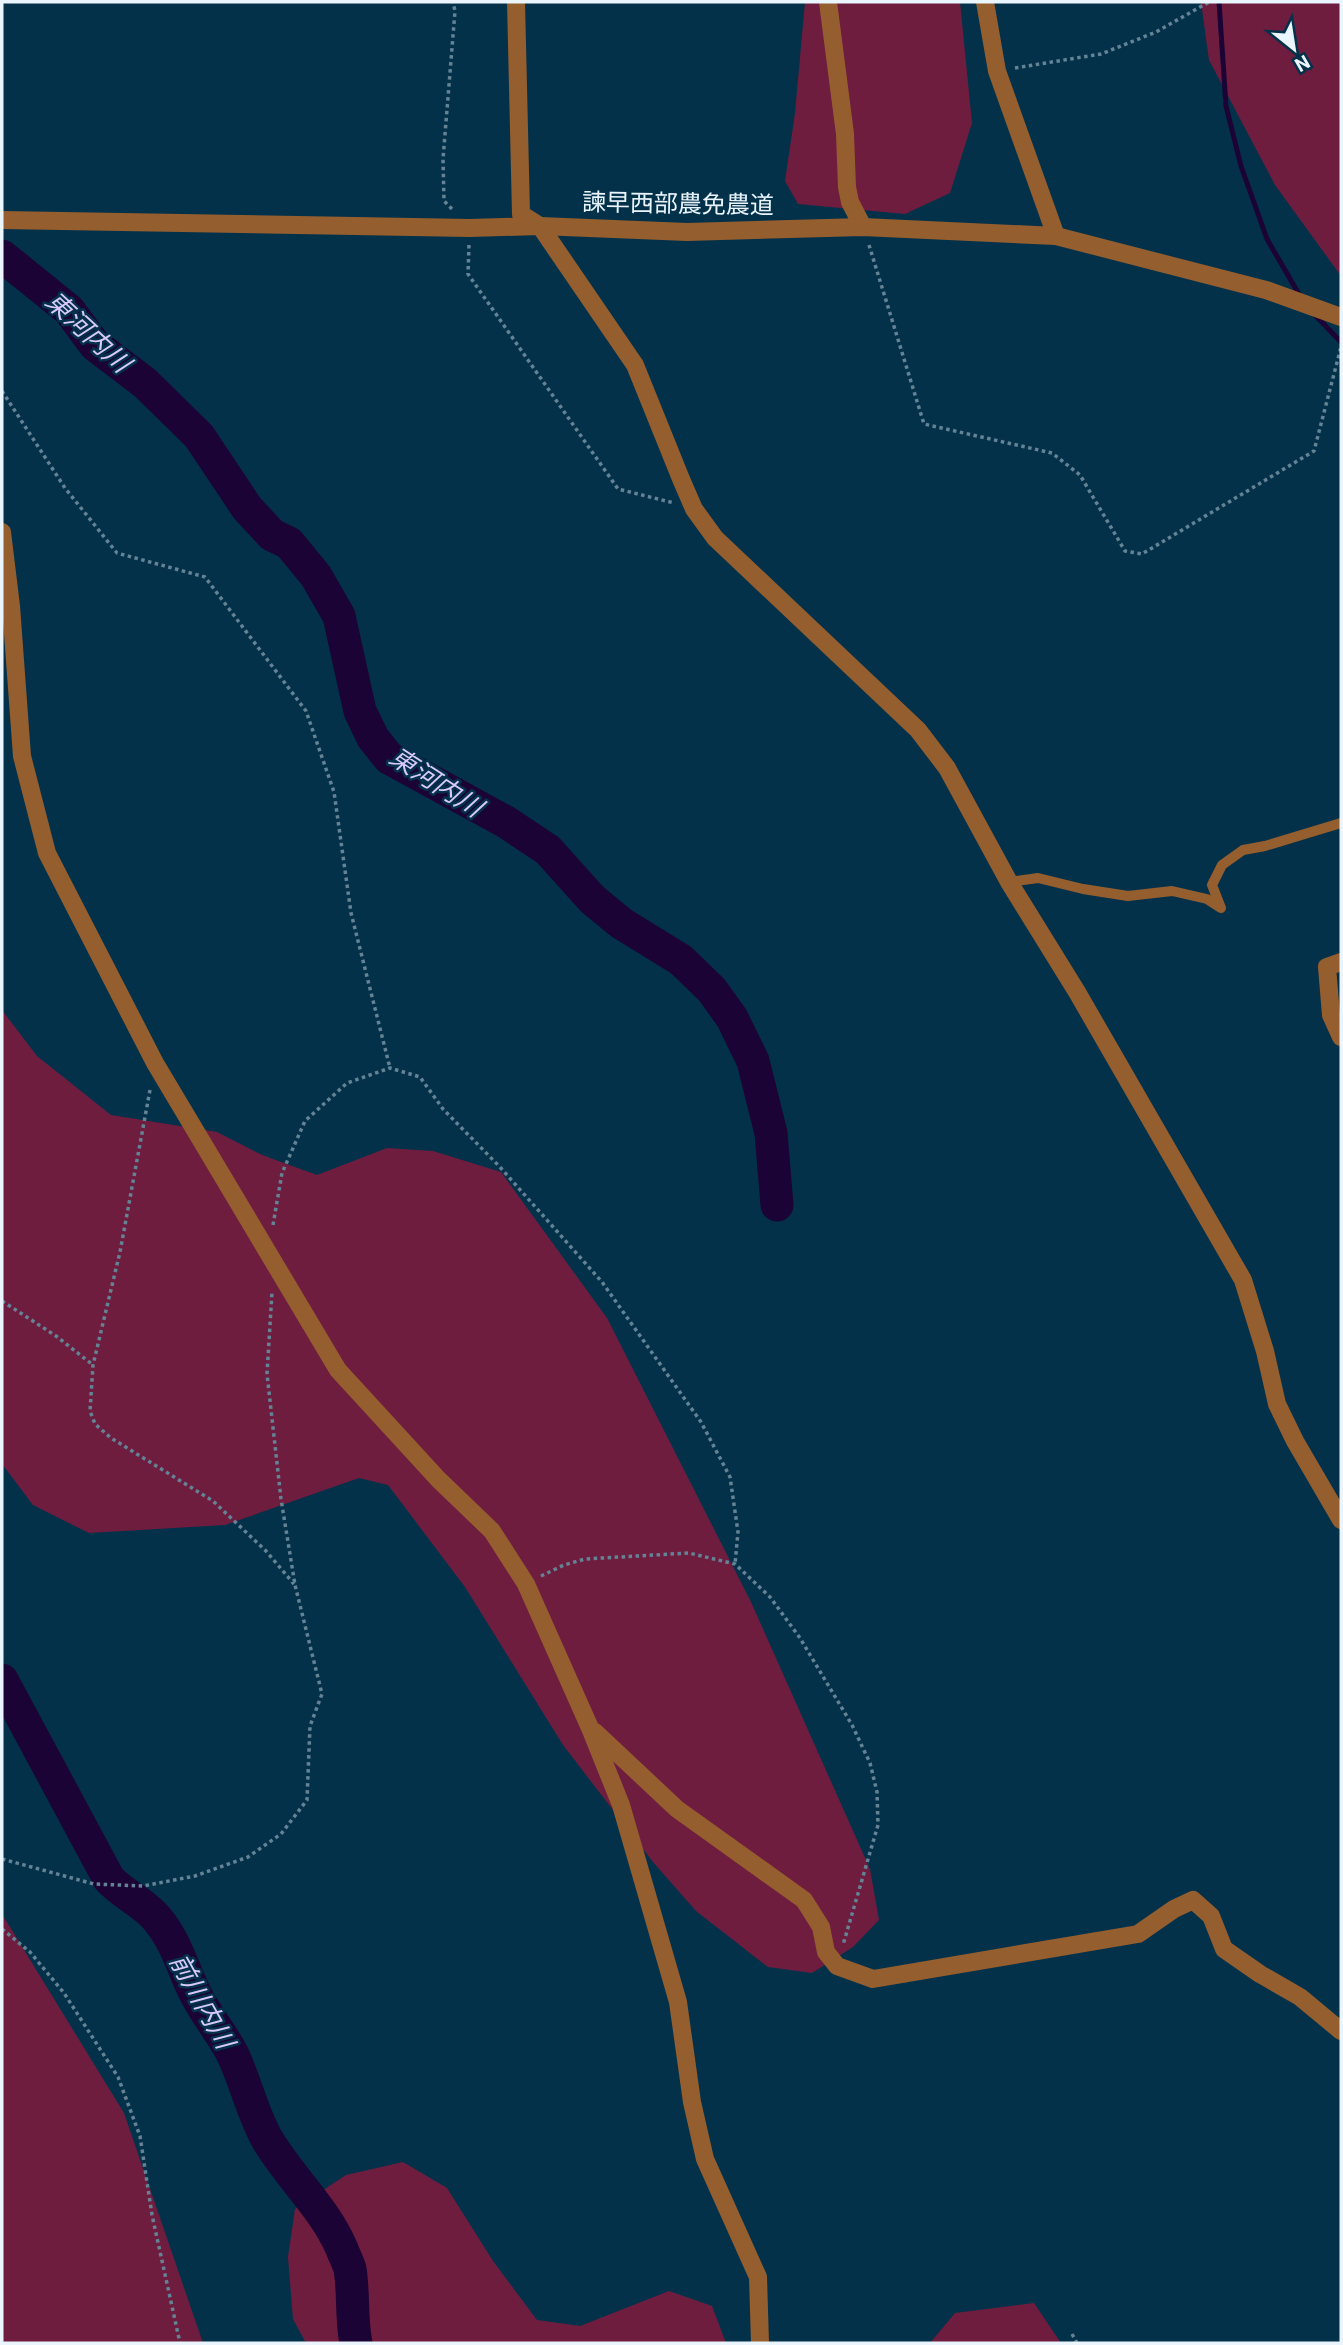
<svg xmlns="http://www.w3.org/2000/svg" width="1343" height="2345" font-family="Roboto,'Noto Sans JP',sans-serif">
	<rect width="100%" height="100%" fill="#04314a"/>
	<path fill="#6f1d3f" d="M805,2h155l12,121 -22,70 -45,21 -107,-10 -13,-23 10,-68z
		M1201,2h140v274l-66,-91 -66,-125z
		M2,1010l35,46 74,59 106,17 45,23 55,20 70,-27 46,3 68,21 106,146 144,284 119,267 9,51 -26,27 -41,26 -44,-6 -72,-56 -43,-49 -90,-117 -98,-158 -77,-102 -29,-7 -134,47 -136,8 -56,-28 -31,-41z
		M2,1914l122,199 79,230h-201z
		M403,2162l44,26 46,73 44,59 43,6 89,-35 43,15 14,37h-420l-13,-24 -5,-62 7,-48 51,-34z
		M1034,2303l27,40h-131l25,-30z"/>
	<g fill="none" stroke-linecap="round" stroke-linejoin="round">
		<path stroke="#1b0335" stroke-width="5" d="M1219,2l7,104 15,60 26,73 33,57
			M1314,314l27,28"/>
		<path stroke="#1b0335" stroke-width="33" d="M2,256l67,54 26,35 50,38 54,53 48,72 25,27 17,8 27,33 23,40 21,95 13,27 16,20 117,64 42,28 44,49 29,24 60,37 31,30 20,28 21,43 18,72 6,72
			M2,1680l107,199c14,15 38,26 49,41 17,20 25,48 36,71 11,23 28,42 39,64 13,28 19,57 34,84 23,39 57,68 75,110 2,6 6,13 8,20 4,24 1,50 6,74"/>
		<path stroke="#648395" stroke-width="3.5" stroke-dasharray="3.5 3.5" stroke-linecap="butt" d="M1015,68l86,-14 55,-22 53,-30
			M452,209l-8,-8 -1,-42 12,-148 -2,-9
			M469,245l-1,29 150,215 56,14
			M869,245l55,179 128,29 28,22 45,76 17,3 172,-103 27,-104
			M2,391l63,97 52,65 88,24 101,134 28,81 17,121 39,155
			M150,1090l-30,162 -27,113 -3,46 5,13 16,14 102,63 53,50 28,33
			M273,1225l9,-52 23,-52 42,-38 43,-15 30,9 23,32 56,57 103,116 99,140 29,55 8,55 -3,32
			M2,1301l54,35 37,29
			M541,1576l23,-11 21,-6 104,-6 46,11 35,33 30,41 52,87 18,38 7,29 1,33 -35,120
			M2,1859l92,25 49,2 52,-10 53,-19 33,-23 26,-34 3,-74 12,-32 -27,-109 -14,-86 -14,-125 5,-82
			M2,1929l28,23 34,41 54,84 22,59 12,79 28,128
			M1072,2334l5,9"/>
		<path stroke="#955e2e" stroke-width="10" d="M1009,882l29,-4 45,11 45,7 44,-5 35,8 14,9
			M1221,908l-9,-23 10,-20 21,-15 22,-4 76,-23"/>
		<path stroke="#955e2e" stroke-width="18" d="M516,2l5,212 19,12 95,139 46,114 13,30 21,29 203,192 29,38 62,114 68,110 166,288 22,71 12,53 18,37 46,79
			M828,2l17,132 2,53 3,15 13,25
			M985,2l12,69 59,165
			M2,532l9,74 11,150 25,97 108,210 183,307 100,109 54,52 34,53 64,144 31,77 57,197 14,100 13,57 53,118 2,66
			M1341,962l-14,5 4,48 10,22
			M595,1732l82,77 127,91 17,27 5,25 11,14 36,13 265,-45 36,-25 19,-9 18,16 13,33 36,25 40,23 41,34"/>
		<path stroke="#955e2e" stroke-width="18" d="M2,220l468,8 70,-2 147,6 176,-5 193,9 210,54 75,27"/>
	</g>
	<g text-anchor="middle" stroke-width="5" stroke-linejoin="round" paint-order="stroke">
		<g font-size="24" fill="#eaf5fd" stroke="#04314a">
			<text transform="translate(678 204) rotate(1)" y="8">諫早西部農免農道</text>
		</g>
		<g font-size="26" font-style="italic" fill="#d9c8fc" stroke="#04314a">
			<text transform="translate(88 332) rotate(43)" y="9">東河内川</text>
			<text transform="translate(436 782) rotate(33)" y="9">東河内川</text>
			<text transform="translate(202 2001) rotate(61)" y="9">前川内川</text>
		</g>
	</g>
	<rect width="1343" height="2345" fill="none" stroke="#eaf5fd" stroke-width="7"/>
	<g transform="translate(1294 49) rotate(150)" stroke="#04314a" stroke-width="5" paint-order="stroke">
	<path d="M0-5L12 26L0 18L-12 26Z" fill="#eaf5fd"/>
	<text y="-10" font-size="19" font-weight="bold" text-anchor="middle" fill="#eaf5fd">N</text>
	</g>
</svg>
